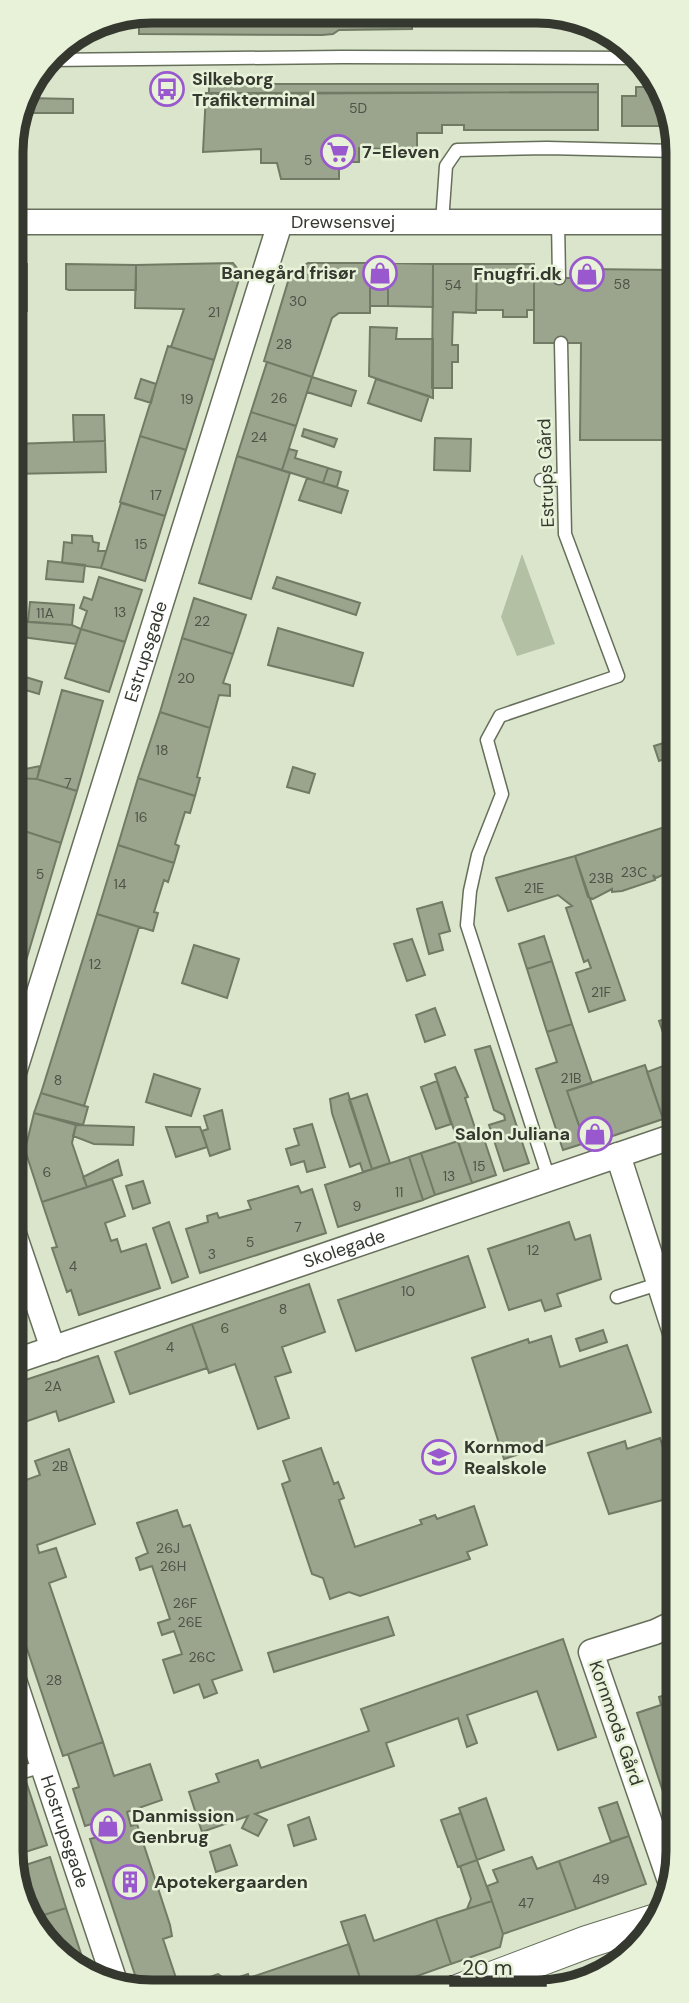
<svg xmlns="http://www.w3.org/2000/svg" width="689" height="2003" font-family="'DM Sans',sans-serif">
	<rect width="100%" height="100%" fill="#dae5cc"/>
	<path fill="#b3c0a3" d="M522,554l33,90 -38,12 -16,-39z"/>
	<path fill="#9ba58e" stroke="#707a64" stroke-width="2" d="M151,10l261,2v17l-73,1 -6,4 -11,1 -183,-1v-21z
		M130,16v10h-15l-1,-8z
		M209,84h389v8l-389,2z
		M636,87h20l9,16 -1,23h-42v-30h14z
		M598,92v38h-134v-5h-22v8h-25v17l-58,-2v14h-16v6l-4,1v10h-58l-4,-16h-16v-14l-58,3 3,-59z
		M26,98l47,1v14h-47z
		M233,263l8,10 -27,87 -43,-13 13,-38 -49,-1 1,-43z
		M308,263h62v50h-31l-7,5 -20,59 -48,-16 26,-86z
		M370,263h18v43h-18z
		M388,263l45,1v43l-45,-1z
		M27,264v47h-16v-46z
		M66,264l70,1v25h-67l-3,-1z
		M433,264h44l-1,49 -23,-1 -1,33h6v17h-6v26h-20z
		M477,264h57v46h-7v7h-24v-7h-27z
		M581,269l95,1v170h-96l1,-97h-47v-65h47z
		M370,327l27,1 -1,11h37v59l-64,-22z
		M168,346l46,14 -28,90 -46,-14z
		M267,362l45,15 -16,49 -45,-14z
		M312,377l44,14 -5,15 -44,-14z
		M141,379l15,5 -5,19 -16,-5z
		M376,379l53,17 -8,25 -53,-18z
		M11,400h14l1,43 -15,1z
		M251,412l45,14 -14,44 -45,-14z
		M73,415h31l1,26 -31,1z
		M304,429l33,10 -3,8 -32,-11z
		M140,436l46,14 -21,66 -45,-14z
		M435,438l36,1 -1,32 -36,-1z
		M105,441l1,31 -95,2v-30z
		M289,449l8,2 -2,7 33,10 -5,15 -41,-13z
		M237,456l53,17 -39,126 -52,-16z
		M328,468l13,4 -4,15 -14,-4z
		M307,478l41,13 -7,22 -42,-13z
		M121,503l44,13 -20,65 -44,-13z
		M72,535l20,1 1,6 6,1 -1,8h8l-5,17 -39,-5 2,-21 8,1z
		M48,561l37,4 -2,17 -37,-3z
		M99,577l43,13 -17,52 -44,-13 6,-18 -7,-3 4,-11 8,3z
		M277,577l83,26 -4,12 -83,-27z
		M194,598l52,17 -13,39 -51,-16z
		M30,602l44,3 -2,20 -44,-3z
		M22,621l50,4 9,4 -5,15 -54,-7z
		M278,628l85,25 -10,33 -85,-21z
		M81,629l44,13 -16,50 -44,-14z
		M182,638l51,16 -10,29 7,2v11l-11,-1 -9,33 -50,-16z
		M12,673l30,9 -3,12 -27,-8z
		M62,690l41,11 -26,90 -40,-12z
		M160,712l50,16 -13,49 3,1 -5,18 -57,-18z
		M670,741l5,14 -16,6 -5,-15z
		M40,766l-3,13 -23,-1 1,-7z
		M293,767l22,7 -6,19 -22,-6z
		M14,778l23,1 40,12 -16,52 -49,-16z
		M138,778l57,18 -5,17 -5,-1 -10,32 4,2 -5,17 -56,-18z
		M671,825l6,17v30l-2,-3 -19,9 -3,-3 2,5 -33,11 -10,1v-3l-19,10 -5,-2 -13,-41z
		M12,827l49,16 -49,165z
		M118,845l56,18 -6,19 -4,-2 -10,32 4,1 -5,18 -56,-17z
		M575,856l50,144 -36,12 -13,-39 15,-5 -3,-8 -4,2 -18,-54 6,-2 -14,-11 -50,16 -12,-33z
		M442,902l8,29 -11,3 4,16 -14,4 -12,-45z
		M97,914l42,13 -55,179 -43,-13z
		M544,936l8,25 -25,8 -8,-25z
		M412,939l13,36 -18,6 -13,-37z
		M194,945l45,14 -12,39 -45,-15z
		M552,961l20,63 -25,8 -20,-63z
		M435,1008l10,27 -20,7 -9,-27z
		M677,1015v43l-6,-2 -12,-35z
		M572,1024l20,59 -25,8 18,52 -22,7 -27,-81 21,-7 -10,-30z
		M490,1046l39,117 -25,8 -15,-46 16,-5 -1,-5 -10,-5 -19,-60z
		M677,1061v53l-14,5 -16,-47z
		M645,1065l18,54 -77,26 -19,-54z
		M455,1067l13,30 -3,1 12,36 6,2 13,39 -24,8 -37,-109z
		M154,1074l46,15 -9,27 -45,-14z
		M437,1081l14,43 -15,5 -15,-42z
		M41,1093l47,14 -5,18 -49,-12z
		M348,1093l24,76 -9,3 -3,-9 -10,4 -18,-54 -2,-14z
		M367,1094l23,69 -18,6 -23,-69z
		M222,1110l8,39 -20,7 -8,-25 6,-2 -4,-13z
		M34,1113l42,12 -4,18 15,44 -45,15 -17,-52z
		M312,1124l13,43 -18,5 -3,-11 -13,4 -5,-16 13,-4 -5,-16z
		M76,1125l58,2 -1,18 -39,-1 -21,-8z
		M166,1127h34l7,20 -31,10z
		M458,1141l14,42 -37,12 -14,-42z
		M421,1153l14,42 -12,5 -14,-43z
		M409,1157l14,43 -85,27 -13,-42z
		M118,1160l4,15 -35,12 -4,-10z
		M112,1179l13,37 -20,7 6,18 6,-2 4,13 25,-8 14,44 -81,27 -8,-25 -4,2 -15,-44 5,-1 -15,-45z
		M143,1181l7,22 -17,6 -7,-23z
		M298,1186l3,7 11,-4 14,44 -126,40 -14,-44 22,-7 -1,-6 10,-3 2,5 32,-9 -3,-8z
		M169,1222l19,55 -16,6 -19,-55z
		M569,1222l6,18 15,-5 11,44 -44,15 4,12 -16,5 -4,-11 -32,10 -21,-61z
		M468,1256l17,51 -129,44 -18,-51z
		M309,1284l16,48 -43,15 9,25 -16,5 14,41 -31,11 -23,-65 -26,9 -17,-49z
		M192,1324l15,44 -77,26 -15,-42z
		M603,1330l4,12 -27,9 -4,-12z
		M551,1336l9,31 67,-22 24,67 -147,47 -32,-101 56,-19 1,4z
		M98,1356l16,46 -55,19 -3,-10 -43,15v-42z
		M660,1438l18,58 -69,18 -21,-61 37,-12 2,8z
		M321,1448l13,36 4,-2 6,16 -5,2 16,47 67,-23 -2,-4 15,-5 2,4 37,-13 13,39 -20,7 3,7 -110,37 -11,-4 -19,7 -7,-21 -11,-4 -30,-90 8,-3 -7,-20z
		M69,1449l26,75 -58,21 2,8 17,-5 10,29 -17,6 54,159 -40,14 -50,-149v-139l5,15 22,-8 -5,-14z
		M177,1510l6,17 7,-2 52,145 -30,10 5,13 -13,5 -5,-14 -25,9 -11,-33 19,-6 -8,-23 -12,4 -4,-12 12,-4 -18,-53 -12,4 -4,-12 12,-5 -11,-30z
		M388,1617l6,18 -120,37 -6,-19z
		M563,1639l33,98 -38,13 -21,-59 -70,24 10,28 -10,4 -9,-29 -72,25 8,23 -139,48 12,6 -9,16 -16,-8 6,-12 -46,16 -13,-40 30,-10 -3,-8 42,-14 3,8 108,-37 -8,-22z
		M678,1691v146l-41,-124 24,-8 -2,-8z
		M13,1742l34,103 -34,11z
		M103,1742l11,34 36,-12 12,36 -35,12 4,14 6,-2 33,101 2,11 -9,3 17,51h-40l-50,-151 12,-3 -4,-14 -13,4 -12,-37 6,-2 -11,-33z
		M486,1798l18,52 -27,10 -18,-52z
		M617,1802l12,34 -18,6 -12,-34z
		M461,1813l16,47 -19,7 -17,-47z
		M309,1817l7,22 -22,7 -6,-21z
		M629,1836l17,48 -70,25 -17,-48z
		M230,1845l7,20 -21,7 -6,-20z
		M50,1857l16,51 -32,10 -21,-39v-10z
		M532,1857l5,12 22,-8 17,48 -73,25 -16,-48 11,-4 -5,-12z
		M477,1860l15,41 -25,8 4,-10 -11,-33z
		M492,1901l11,33 -3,13 -49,17 -15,-45z
		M66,1908l20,61 -34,-18 -18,-33z
		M365,1915l9,26 62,-22 15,45 -73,26h-14l-23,-68z
		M349,1944l15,46h-111l-4,-12z
		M218,1974l10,7 20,-7 5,16h-50l-1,-10z"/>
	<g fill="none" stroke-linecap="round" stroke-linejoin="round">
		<g stroke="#666f5a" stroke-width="15">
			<path id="service" d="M47,60l295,-3 298,1
				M558,221l1,57
				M442,222l4,-56 11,-16 90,-2 129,3
				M541,480l23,-1
				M549,1179l-82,-254 3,-34 8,-36 24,-61 -15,-54 13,-24 118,-40 -53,-142 -4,-191
				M617,1297l41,-13
				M23,1772l20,-6"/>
		</g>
		<g stroke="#666f5a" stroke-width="27">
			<g id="minor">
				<path id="s1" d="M11,222h665"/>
				<path id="s2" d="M12,1079l268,-856"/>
				<path d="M618,1155l59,184"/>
				<path d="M12,1228l41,121"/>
				<path id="s3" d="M13,1362l664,-227"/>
				<path id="s4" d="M13,1677l103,308"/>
				<path d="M670,1881l-79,-229 64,-20 23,-11"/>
			</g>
		</g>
		<g stroke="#666f5a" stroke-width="34">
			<path id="tertiary" d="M460,1990l127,-48 66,-21"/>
		</g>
		<use href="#service" stroke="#fff" stroke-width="12"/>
		<use href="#minor" stroke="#fff" stroke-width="24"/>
		<use href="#tertiary" stroke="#fff" stroke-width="32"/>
	</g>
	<defs>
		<g id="bus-ring" transform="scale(1.75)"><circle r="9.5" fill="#e7f2d9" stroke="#9958ce" stroke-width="1.5"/><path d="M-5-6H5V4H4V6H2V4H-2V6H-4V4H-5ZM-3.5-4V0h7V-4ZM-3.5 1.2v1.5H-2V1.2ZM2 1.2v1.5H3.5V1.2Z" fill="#9958ce"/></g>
		<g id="supermarket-ring" transform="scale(1.75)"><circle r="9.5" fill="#e7f2d9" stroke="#9958ce" stroke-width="1.5"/><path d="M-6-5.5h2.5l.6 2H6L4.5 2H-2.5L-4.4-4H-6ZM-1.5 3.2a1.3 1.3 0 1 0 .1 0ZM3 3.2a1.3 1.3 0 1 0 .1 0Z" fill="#9958ce"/></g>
		<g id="shop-ring" transform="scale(1.75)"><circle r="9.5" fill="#e7f2d9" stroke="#9958ce" stroke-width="1.5"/><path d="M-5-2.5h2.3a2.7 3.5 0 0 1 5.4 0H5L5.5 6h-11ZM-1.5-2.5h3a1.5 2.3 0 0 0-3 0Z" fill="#9958ce"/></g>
		<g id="school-ring" transform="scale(1.75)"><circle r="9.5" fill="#e7f2d9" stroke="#9958ce" stroke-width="1.5"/><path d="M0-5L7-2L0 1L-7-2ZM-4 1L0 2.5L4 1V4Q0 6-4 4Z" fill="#9958ce"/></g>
		<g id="building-ring" transform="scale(1.75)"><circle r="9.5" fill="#e7f2d9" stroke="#9958ce" stroke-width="1.5"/><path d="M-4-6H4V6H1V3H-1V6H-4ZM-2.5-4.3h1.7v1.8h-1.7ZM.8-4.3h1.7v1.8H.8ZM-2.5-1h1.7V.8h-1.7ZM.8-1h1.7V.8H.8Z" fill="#9958ce"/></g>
	</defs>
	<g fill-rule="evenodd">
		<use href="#bus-ring" x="167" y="89"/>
		<use href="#supermarket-ring" x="338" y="152"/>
		<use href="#shop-ring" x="380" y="273"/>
		<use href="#shop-ring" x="587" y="274"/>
		<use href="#shop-ring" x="595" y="1134"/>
		<use href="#school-ring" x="439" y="1457"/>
		<use href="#shop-ring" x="108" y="1826"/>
		<use href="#building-ring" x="130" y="1882"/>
	</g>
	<g text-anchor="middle" stroke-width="5" stroke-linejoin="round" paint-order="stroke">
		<g font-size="14" fill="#4e5347">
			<text x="358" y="113">5D</text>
			<text x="308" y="165">5</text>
			<text x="622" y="289">58</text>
			<text x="453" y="290">54</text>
			<text x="298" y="306">30</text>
			<text x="214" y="317">21</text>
			<text x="284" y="349">28</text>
			<text x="279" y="403">26</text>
			<text x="187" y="404">19</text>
			<text x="259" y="442">24</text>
			<text x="156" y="500">17</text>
			<text x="141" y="549">15</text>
			<text x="120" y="617">13</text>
			<text x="45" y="618">11A</text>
			<text x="202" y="626">22</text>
			<text x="186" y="683">20</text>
			<text x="162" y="755">18</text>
			<text x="68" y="788">7</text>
			<text x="141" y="822">16</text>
			<text x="634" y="877">23C</text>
			<text x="40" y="879">5</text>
			<text x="601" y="883">23B</text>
			<text x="120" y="889">14</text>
			<text x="534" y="893">21E</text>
			<text x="95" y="969">12</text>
			<text x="601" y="997">21F</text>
			<text x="571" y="1083">21B</text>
			<text x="58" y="1085">8</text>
			<text x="479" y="1171">15</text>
			<text x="47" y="1177">6</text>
			<text x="449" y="1181">13</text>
			<text x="399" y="1197">11</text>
			<text x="357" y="1211">9</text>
			<text x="298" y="1232">7</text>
			<text x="250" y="1247">5</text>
			<text x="533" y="1255">12</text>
			<text x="212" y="1259">3</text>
			<text x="73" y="1271">4</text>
			<text x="408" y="1296">10</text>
			<text x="283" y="1314">8</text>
			<text x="225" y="1333">6</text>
			<text x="170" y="1352">4</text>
			<text x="53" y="1391">2A</text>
			<text x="60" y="1471">2B</text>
			<text x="168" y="1553">26J</text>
			<text x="173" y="1571">26H</text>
			<text x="185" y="1608">26F</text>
			<text x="190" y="1627">26E</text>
			<text x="202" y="1662">26C</text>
			<text x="54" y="1685">28</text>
			<text x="601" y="1884">49</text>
			<text x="526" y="1908">47</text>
		</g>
		<g font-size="18" font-weight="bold" fill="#34382f" stroke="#e7f2d9" text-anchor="start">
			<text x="192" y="85">Silkeborg<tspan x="192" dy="21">Trafikterminal</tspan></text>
			<text x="362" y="158">7-Eleven</text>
			<text x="356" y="279" text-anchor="end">Banegård frisør</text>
			<text x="562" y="280" text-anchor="end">Fnugfri.dk</text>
			<text x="570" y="1140" text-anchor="end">Salon Juliana</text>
			<text x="464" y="1453">Kornmod<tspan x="464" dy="21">Realskole</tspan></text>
			<text x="132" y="1822">Danmission<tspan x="132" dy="21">Genbrug</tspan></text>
			<text x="154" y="1888">Apotekergaarden</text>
		</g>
		<g font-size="18" fill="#34382f" stroke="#e7f2d9">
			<text dy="6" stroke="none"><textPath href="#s1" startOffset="332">Drewsensvej</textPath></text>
			<text transform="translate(546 473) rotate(-92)" y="6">Estrups Gård</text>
			<text dy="6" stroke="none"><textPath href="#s2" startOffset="448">Estrupsgade</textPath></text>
			<text dy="6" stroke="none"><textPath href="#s3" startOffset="350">Skolegade</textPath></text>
			<text transform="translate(616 1723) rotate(71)" y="6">Kornmods Gård</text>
			<text dy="6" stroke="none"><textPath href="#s4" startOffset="163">Hostrupsgade</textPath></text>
		</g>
	</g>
	<path d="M0 0H689V2003H0ZM152 23H537A129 129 0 0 1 666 152V1851A129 129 0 0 1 537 1980H152A129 129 0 0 1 23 1851V152A129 129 0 0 1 152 23Z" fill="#e7f2d9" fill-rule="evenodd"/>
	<path fill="none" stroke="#34382f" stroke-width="9" d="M152 23H537A129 129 0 0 1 666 152V1851A129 129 0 0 1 537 1980H152A129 129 0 0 1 23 1851V152A129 129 0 0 1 152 23Z"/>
	<path d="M451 1975v10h94v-10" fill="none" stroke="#34382f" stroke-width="3.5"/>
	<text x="462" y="1975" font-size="21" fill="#34382f" stroke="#e7f2d9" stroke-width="5" paint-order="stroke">20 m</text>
</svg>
